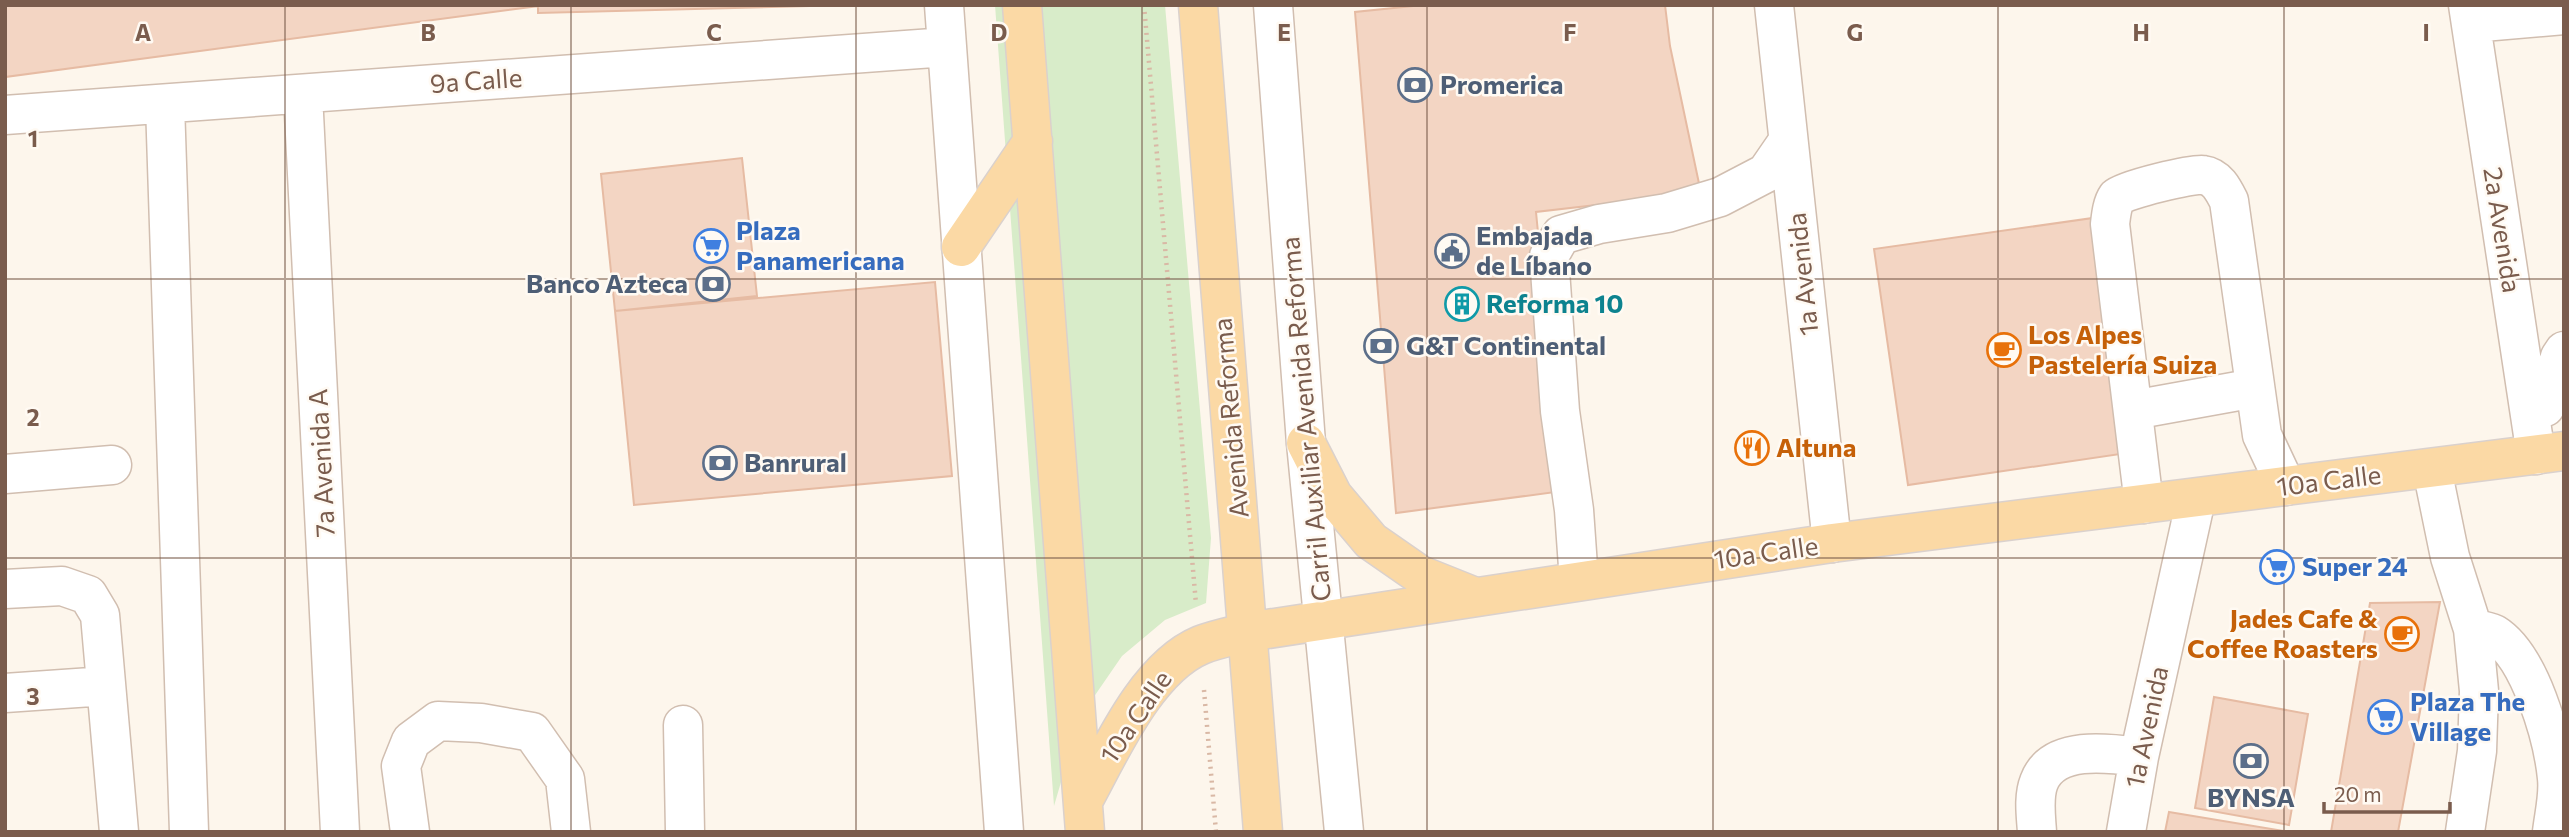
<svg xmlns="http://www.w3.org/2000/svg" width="2569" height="837" font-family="Commissioner,sans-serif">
	<rect width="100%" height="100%" fill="#fdf6ec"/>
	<path fill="#d8ecc9" d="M995,5h170l46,533 -5,65 -41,17 -43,36 -42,61 -26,89z"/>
	<path fill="#f3d5c3" stroke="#e6bba3" stroke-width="2" d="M5,5h533v1l-533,71z
		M538,5h310l-310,8z
		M1423,5h242l5,41 31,147 -165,19 27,279 -167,22 -41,-501z
		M742,158l15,138 -142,15 -14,-137z
		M2100,217l34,235 -226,33 -34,-236z
		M935,282l17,194 -318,29 -19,-194z
		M2440,602l-42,230h-67l39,-229z
		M2214,697l94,17 -19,111 -94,-17z
		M2169,812l120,20h-124z"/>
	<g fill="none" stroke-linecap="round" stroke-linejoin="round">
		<g stroke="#d1beb0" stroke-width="41">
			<path id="minor" d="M944,5l60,827
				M1273,5l33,438 38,389
				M1774,5l58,538
				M2468,5l68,450
				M2471,23l93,-8
				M303,94l37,738
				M165,104l24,728
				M5,115l942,-68
				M2545,407l15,-50 4,-6
				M2133,410l122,-22
				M2432,469l18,88 23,72 6,62 -2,60 -12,81
				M5,474l107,-9
				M2144,504l-34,-280c1,-8 2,-20 7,-27 7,-7 77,-24 86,-22 14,2 20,14 26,26l33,234 24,51
				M1579,581l-5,-71 -14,-99 -11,-155 12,-21 38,-11 68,-11 53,-16 46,-24 22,-32
				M5,589l57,-3 26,9 12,20 19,217
				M2473,629c7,1 15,2 21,5 36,22 59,104 63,144 2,17 -3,37 -5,54
				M5,693l101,-7
				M683,725l2,107
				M410,832l-9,-66 10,-25 27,-20 43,2 51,9 33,47 6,53
				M2037,832c-1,-16 -4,-35 2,-50 14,-37 70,-29 100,-25
				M2126,832l13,-75 57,-258"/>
		</g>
		<g stroke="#dad1cd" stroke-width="41">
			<path id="major" d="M1022,5l63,827
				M1198,5l65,827
				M961,247l72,-106
				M1306,443l27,53 38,45 49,34 55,22
				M1083,801c27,-49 63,-133 118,-156 15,-6 32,-9 47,-13l584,-89 732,-92"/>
		</g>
		<path stroke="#d9b8a5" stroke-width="4.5" stroke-dasharray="2 5" stroke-linecap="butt" d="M1144,5l52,599
			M1204,690l12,142"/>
		<use href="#minor" stroke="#fff" stroke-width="38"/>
		<use href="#major" stroke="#fbd9a5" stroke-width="38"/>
	</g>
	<path fill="none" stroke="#7a5c4d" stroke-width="2" stroke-opacity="0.55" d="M285,5v827M571,5v827M856,5v827M1142,5v827M1427,5v827M1713,5v827M1998,5v827M2284,5v827M5,279h2559M5,558h2559"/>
	<defs>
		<g id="bank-ring" transform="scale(1.75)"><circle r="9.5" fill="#fffaf3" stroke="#5c6f8a" stroke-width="1.5"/><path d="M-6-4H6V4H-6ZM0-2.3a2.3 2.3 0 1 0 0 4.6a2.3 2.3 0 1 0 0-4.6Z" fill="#5c6f8a"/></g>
		<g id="supermarket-ring" transform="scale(1.75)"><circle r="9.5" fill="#fffaf3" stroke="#3f7fe0" stroke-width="1.5"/><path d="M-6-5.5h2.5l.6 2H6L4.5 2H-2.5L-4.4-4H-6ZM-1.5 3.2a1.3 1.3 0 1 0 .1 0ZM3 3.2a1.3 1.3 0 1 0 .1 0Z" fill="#3f7fe0"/></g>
		<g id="civic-ring" transform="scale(1.75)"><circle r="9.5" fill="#fffaf3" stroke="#5c6f8a" stroke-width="1.5"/><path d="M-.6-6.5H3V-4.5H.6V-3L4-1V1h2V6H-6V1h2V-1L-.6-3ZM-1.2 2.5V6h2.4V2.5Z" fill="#5c6f8a"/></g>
		<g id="building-ring" transform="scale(1.75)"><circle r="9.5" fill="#fffaf3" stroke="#0f9aa8" stroke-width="1.5"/><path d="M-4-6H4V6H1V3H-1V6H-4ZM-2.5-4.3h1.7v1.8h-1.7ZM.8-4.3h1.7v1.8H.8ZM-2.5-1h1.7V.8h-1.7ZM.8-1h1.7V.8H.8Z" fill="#0f9aa8"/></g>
		<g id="cafe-ring" transform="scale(1.75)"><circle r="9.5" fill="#fffaf3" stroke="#e8710a" stroke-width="1.5"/><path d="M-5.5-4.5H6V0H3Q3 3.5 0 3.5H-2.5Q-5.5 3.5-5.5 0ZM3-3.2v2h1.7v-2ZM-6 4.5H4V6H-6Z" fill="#e8710a"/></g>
		<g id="restaurant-ring" transform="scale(1.75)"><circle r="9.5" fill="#fffaf3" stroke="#e8710a" stroke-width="1.5"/><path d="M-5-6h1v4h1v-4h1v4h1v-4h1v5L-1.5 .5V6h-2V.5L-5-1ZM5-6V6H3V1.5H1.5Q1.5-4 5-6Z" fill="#e8710a"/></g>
	</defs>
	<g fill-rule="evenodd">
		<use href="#bank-ring" x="1415" y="85"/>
		<use href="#supermarket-ring" x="711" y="246"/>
		<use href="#civic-ring" x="1452" y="251"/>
		<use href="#bank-ring" x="713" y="284"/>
		<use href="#building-ring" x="1462" y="304"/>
		<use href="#bank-ring" x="1381" y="346"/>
		<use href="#cafe-ring" x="2004" y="350"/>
		<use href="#restaurant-ring" x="1752" y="448"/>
		<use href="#bank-ring" x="720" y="463"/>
		<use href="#supermarket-ring" x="2277" y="567"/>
		<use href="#cafe-ring" x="2402" y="634"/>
		<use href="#supermarket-ring" x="2385" y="717"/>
		<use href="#bank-ring" x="2251" y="761"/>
	</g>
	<g text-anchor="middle" stroke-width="5" stroke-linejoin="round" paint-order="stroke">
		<g font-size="26" fill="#7a5c4d" stroke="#fffaf3">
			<text transform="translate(476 81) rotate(-4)" y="9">9a Calle</text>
			<text transform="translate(2502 230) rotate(81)" y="9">2a Avenida</text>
			<text transform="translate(1803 274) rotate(-96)" y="9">1a Avenida</text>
			<text transform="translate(1231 418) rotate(-95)" y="9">Avenida Reforma</text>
			<text transform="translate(1306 419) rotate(-95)" y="9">Carril Auxiliar Avenida Reforma</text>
			<text transform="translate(322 463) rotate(-93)" y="9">7a Avenida A</text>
			<text transform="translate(2329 481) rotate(-7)" y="9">10a Calle</text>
			<text transform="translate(1766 553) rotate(-8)" y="9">10a Calle</text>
			<text transform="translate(1136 717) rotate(-56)" y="9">10a Calle</text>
			<text transform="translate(2147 727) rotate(-78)" y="9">1a Avenida</text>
		</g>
		<g font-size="26" font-weight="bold" fill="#4e5e75" stroke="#fffaf3" text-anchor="start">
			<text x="1440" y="94">Promerica</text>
			<text x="1476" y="245">Embajada<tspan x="1476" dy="30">de Líbano</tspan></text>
			<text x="688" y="293" text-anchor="end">Banco Azteca</text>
			<text x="1406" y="355">G&amp;T Continental</text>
			<text x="744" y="472">Banrural</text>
			<text x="2251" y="807" text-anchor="middle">BYNSA</text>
		</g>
		<g font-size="26" font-weight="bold" fill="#366cbe" stroke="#fffaf3" text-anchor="start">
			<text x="736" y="240">Plaza<tspan x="736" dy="30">Panamericana</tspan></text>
			<text x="2302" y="576">Super 24</text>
			<text x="2410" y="711">Plaza The<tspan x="2410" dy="30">Village</tspan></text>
		</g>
		<g font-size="26" font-weight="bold" fill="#0d838f" stroke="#fffaf3" text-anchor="start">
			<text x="1486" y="313">Reforma 10</text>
		</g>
		<g font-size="26" font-weight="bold" fill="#c56008" stroke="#fffaf3" text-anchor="start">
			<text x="2028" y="344">Los Alpes<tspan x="2028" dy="30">Pastelería Suiza</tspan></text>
			<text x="1776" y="457">Altuna</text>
			<text x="2378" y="628" text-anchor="end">Jades Cafe &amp;<tspan x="2378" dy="30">Coffee Roasters</tspan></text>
		</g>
	</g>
	<g font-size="23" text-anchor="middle" font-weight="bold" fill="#7a5c4d" stroke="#fffaf3" stroke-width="5" stroke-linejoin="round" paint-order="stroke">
		<text x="143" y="41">A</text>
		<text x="428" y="41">B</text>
		<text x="714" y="41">C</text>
		<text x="999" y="41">D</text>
		<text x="1284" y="41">E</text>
		<text x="1570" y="41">F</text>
		<text x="1855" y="41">G</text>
		<text x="2141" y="41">H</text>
		<text x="2426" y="41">I</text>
		<text x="33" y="147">1</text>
		<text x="33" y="426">2</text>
		<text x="33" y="705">3</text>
	</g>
	<rect width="2569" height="837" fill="none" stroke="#7a5c4d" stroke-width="14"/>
	<path d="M2324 802v10h126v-10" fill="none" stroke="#7a5c4d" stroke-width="3.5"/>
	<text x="2334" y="802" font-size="21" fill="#7a5c4d" stroke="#fffaf3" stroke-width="5" paint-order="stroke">20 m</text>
</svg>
